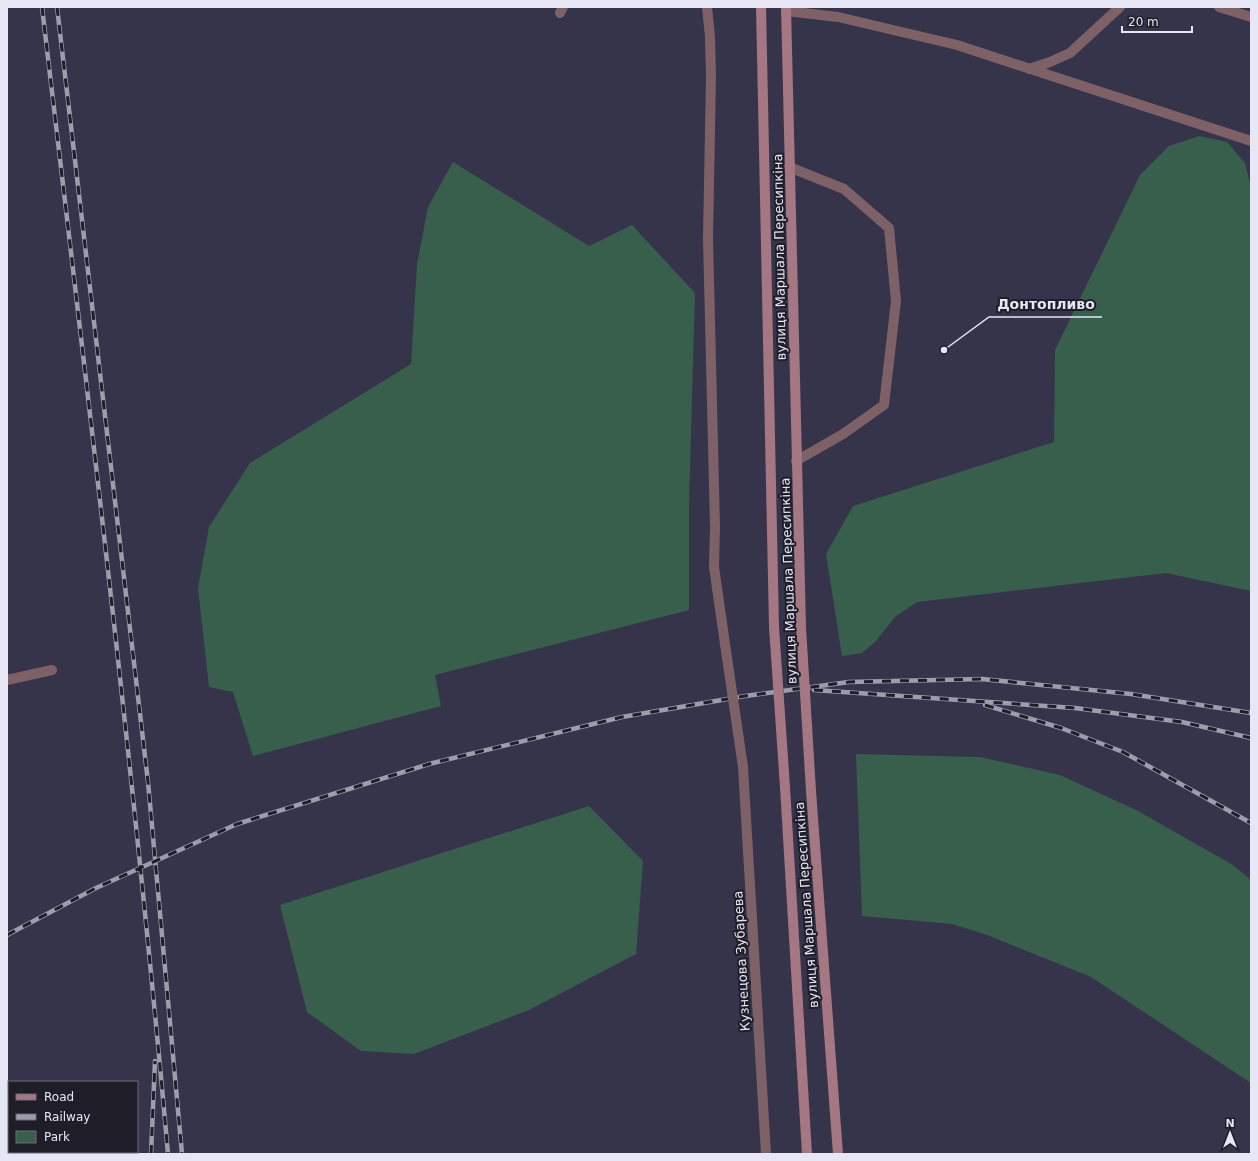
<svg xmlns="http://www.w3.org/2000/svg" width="1258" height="1161" font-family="'DejaVu Sans',sans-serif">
	<rect width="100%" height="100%" fill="#36344b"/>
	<path fill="#385e4c" d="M1199,136l28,6 18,21 6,24v404l-85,-18 -249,29 -21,14 -21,26 -13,11 -20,3 -16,-102 27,-48 201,-64 1,-92 85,-175 29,-29z
		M453,162l136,84 43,-21 63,68 -6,211v106l-254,65 6,31 -188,50 -20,-64 -24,-5 -11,-99 11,-61 41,-64 161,-99 6,-100 11,-57z
		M856,754l124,3 80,18 78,36 95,54 18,15v203l-160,-106 -104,-42 -35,-11 -90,-8z
		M589,806l54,55 -7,93 -107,56 -115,44 -53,-3 -54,-39 -27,-107z"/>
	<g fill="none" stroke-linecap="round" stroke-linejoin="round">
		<path stroke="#7d6167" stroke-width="10" d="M707,7l3,30 1,39 -3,162 7,289 -1,40 11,77
			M1219,7l32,10
			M786,11l52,6 119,28 294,96
			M560,13l3,-6
			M1029,69l21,-7 20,-9 50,-46
			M789,167l55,22 45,39 7,73 -12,104 -41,29 -47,27
			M7,680l45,-10"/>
		<path stroke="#7d6167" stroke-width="10" d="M743,767l23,387"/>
		<path stroke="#a47782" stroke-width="10" d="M761,7l13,620
			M786,7l15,620
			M785,787l22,367
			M811,791l27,363"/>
		<g stroke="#9e9daf" stroke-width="4.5">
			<path id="rail" d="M42,7c45,382 92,764 126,1147
				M57,7l91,775 34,372
				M814,690l261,18 107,14 69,16
				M985,705l76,23 62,24 128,71
				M7,935l89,-47 141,-64 192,-60 193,-47 123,-21 104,-14 133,-3 149,15 120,19
				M151,1154l4,-93"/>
		</g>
		<use href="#rail" stroke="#1e1d28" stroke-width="3" stroke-dasharray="9" stroke-linecap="butt"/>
		<path stroke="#7d6167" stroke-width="10" d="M725,644l18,123"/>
		<path stroke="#a47782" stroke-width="10" d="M774,627l11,160
			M801,627l10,164"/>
	</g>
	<g text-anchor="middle" stroke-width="4" stroke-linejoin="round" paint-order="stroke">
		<g font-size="13" fill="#e6e6f5" stroke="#1e1d28">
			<text transform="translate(779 257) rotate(-91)" y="5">вулиця Маршала Пересипкіна</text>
			<text transform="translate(788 581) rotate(-92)" y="5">вулиця Маршала Пересипкіна</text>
			<text transform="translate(806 905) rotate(-94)" y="5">вулиця Маршала Пересипкіна</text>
			<text transform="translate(741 961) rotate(-93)" y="5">Кузнецова Зубарева</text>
		</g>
	</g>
	<path fill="none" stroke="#e6e6f5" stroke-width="1.5" d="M944 350L989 317H1102"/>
	<circle fill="#e6e6f5" stroke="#1e1d28" stroke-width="1.5" cx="944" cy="350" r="4"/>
	<g font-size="14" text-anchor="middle" font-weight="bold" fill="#e6e6f5" stroke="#1e1d28" stroke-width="4" stroke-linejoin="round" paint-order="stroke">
		<text x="1046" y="309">Донтопливо</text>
	</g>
	<rect width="1258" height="1161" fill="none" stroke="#e6e6f5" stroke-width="16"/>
	<rect x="8" y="1081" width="130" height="72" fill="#1e1d28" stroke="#6e6d7a"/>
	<rect x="16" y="1094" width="20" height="6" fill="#a47782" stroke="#6e6d7a"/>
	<text x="44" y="1101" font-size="12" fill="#e6e6f5">Road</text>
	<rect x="16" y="1114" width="20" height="6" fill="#9e9daf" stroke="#6e6d7a"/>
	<text x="44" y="1121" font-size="12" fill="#e6e6f5">Railway</text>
	<rect x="16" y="1131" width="20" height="12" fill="#385e4c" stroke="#6e6d7a"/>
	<text x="44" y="1141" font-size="12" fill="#e6e6f5">Park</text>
	<g transform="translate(1230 1133)" stroke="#1e1d28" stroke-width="3" paint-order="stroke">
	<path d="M0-3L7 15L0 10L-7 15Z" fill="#e6e6f5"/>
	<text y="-6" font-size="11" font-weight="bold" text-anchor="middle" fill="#e6e6f5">N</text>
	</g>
	<path d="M1122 26v6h70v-6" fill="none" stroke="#e6e6f5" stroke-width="2"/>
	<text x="1128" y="26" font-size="12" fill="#e6e6f5" stroke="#1e1d28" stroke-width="3" paint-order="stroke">20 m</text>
</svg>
